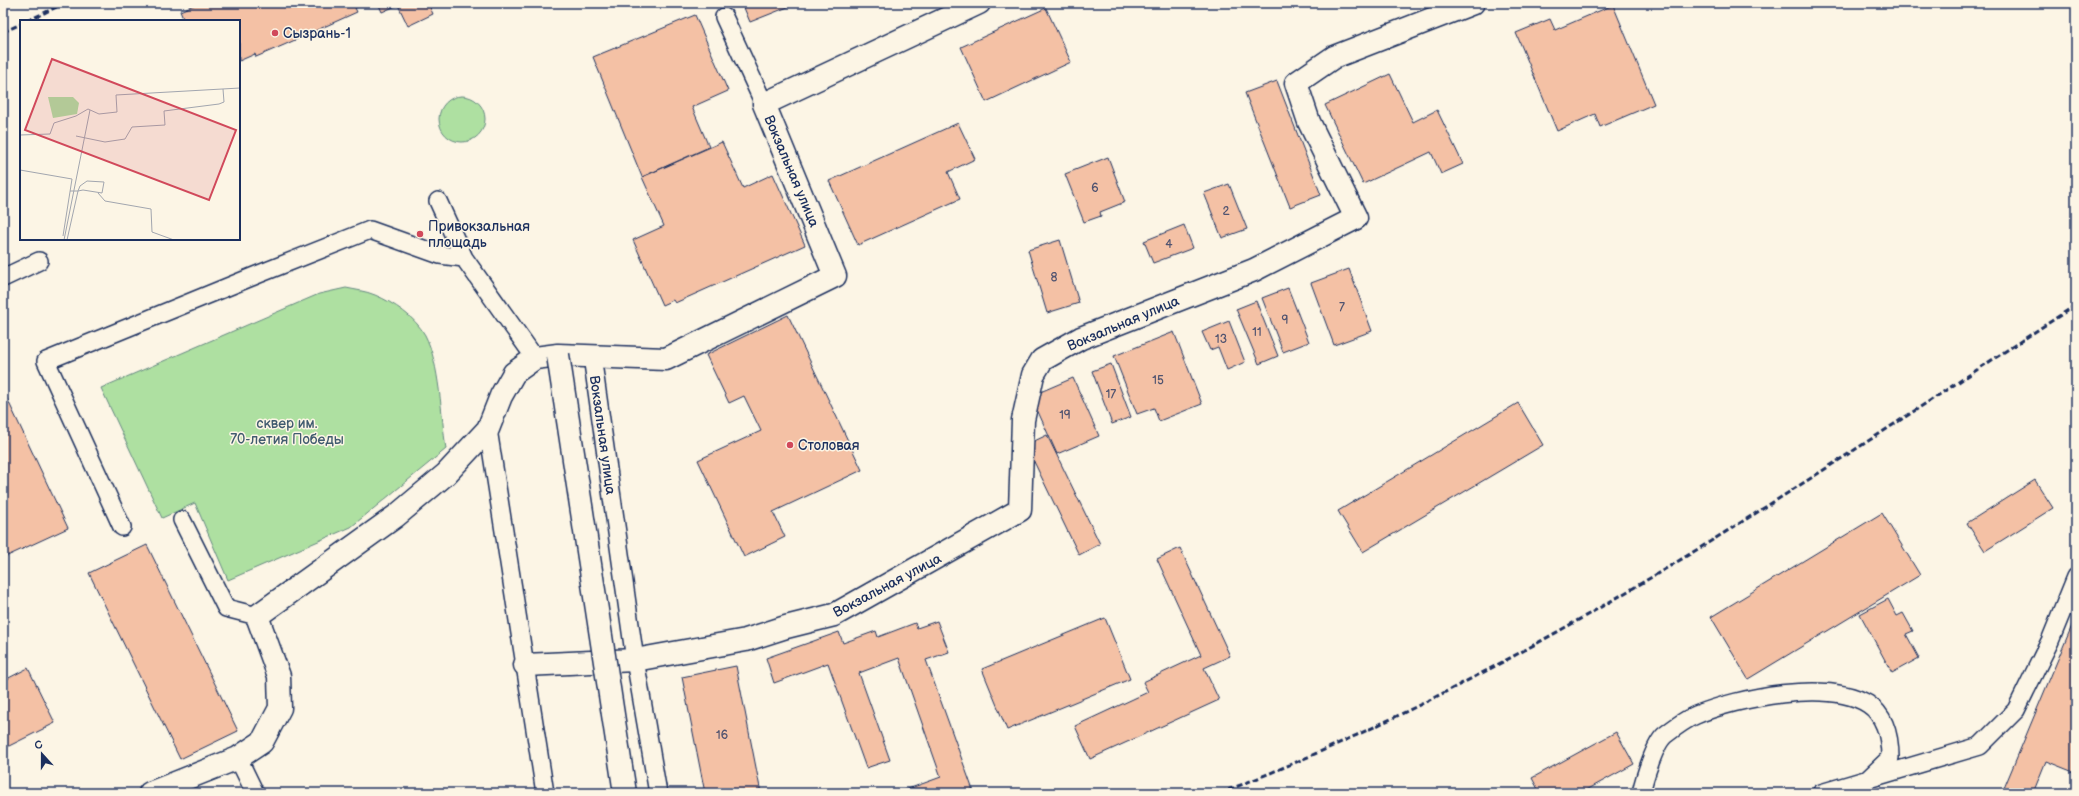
<svg xmlns="http://www.w3.org/2000/svg" width="2079" height="796" font-family="'Balsamiq Sans',sans-serif">
	<rect width="100%" height="100%" fill="#fcf5e5"/>
	<filter id="ink" filterUnits="userSpaceOnUse"><feTurbulence type="fractalNoise" baseFrequency=".025" numOctaves="2"/><feDisplacementMap in="SourceGraphic" scale="8" xChannelSelector="R" yChannelSelector="G"/><feConvolveMatrix kernelMatrix="1 2 1 2 8 2 1 2 1" color-interpolation-filters="sRGB"/></filter>
	<g filter="url(#ink)">
		<path fill="#aee0a1" stroke="#648880" d="M439 119a23 23 0 1 1 46 0a23 23 0 1 1-46 0Z
			M346,288c9,2 20,3 29,7 19,8 40,22 50,40 15,29 16,81 21,114l-95,78 -123,53 -33,-77 -33,15 -61,-130 218,-94z"/>
		<path fill="#f4c1a5" stroke="#1b2f5e" d="M198,3h168l-11,5 2,4 -73,33 -28,12 -1,-3 -16,7v-40h-55l-4,-10z
			M378,3h50l5,11 -25,12 -10,-21 -16,7z
			M742,3h56l-48,19z
			M1613,5l41,99 -54,23 -5,-13 -38,17 -41,-98 34,-14 5,11z
			M1046,8l25,54 -85,40 -25,-55z
			M695,15l33,76 -36,16 17,40 -67,30 -49,-120z
			M1390,74l23,48 24,-12 26,54 -22,10 -10,-22 -68,32 -38,-79z
			M1277,81l44,114 -31,12 -45,-114z
			M958,123l17,36 -27,13 12,27 -102,46 -29,-64z
			M722,142l21,46 30,-14 32,71 -130,58 -2,-3 -11,5 -29,-65 31,-14 -22,-49z
			M1108,157l17,45 -25,10 1,4 -17,6 -19,-48z
			M1229,184l18,45 -25,9 -18,-45z
			M1184,225l9,23 -40,15 -9,-22z
			M1060,240l19,63 -32,10 -19,-63z
			M1349,269l23,62 -38,14 -23,-62z
			M1288,288l21,54 -26,10 -21,-54z
			M1256,301l22,55 -19,8 -23,-55z
			M788,315l74,155 -89,42 12,25 -41,20 -46,-97 63,-29 -17,-35 -15,7 -23,-48z
			M1229,321l16,41 -18,8 -9,-23 -8,3 -8,-18z
			M1174,332l28,72 -43,17 -5,-13 -17,6 -23,-58z
			M1111,364l20,53 -19,7 -20,-53z
			M1073,378l26,58 -42,18 -26,-58z
			M3,390l65,138 -65,30z
			M1518,403l25,42 -180,107 -25,-41z
			M1047,435l53,109 -21,11 -53,-110z
			M2035,480l18,28 -68,43 -18,-28z
			M1882,513l38,62 -172,104 -37,-62z
			M147,545l91,186 -58,28 -91,-186z
			M1180,548l50,108 -26,12 15,32 -129,59 -15,-33 73,-34 -5,-10 58,-27 -44,-96z
			M1888,599l9,17 6,-3 10,18 -7,3 13,24 -27,15 -32,-59z
			M2076,616v157l-30,-12 -13,32h-31z
			M1105,618l25,61 -123,51 -25,-61z
			M937,621l12,31 -23,8 48,133h-77l44,-16 -42,-119 -40,15 31,87 -24,8 -38,-105 -54,20 -8,-25 73,-26 4,11 33,-12 2,6 37,-14 2,5z
			M736,666l25,127h-56l-23,-116z
			M28,668l27,55 -52,26v-68z
			M1616,732l18,32 -53,29h-41l-8,-15z
			M199,789l2,4h-10z"/>
		<g fill="none" stroke-linecap="round" stroke-linejoin="round">
			<g stroke="#1b2f5e" stroke-width="20">
				<path id="service" d="M724,17l40,87
					M438,201l26,57 71,100
					M3,278l36,-17
					M592,356l43,304 23,133
					M488,429l57,364
					M182,520l44,88 31,8
					M122,527l-76,-166 213,-87 111,-44 70,25 24,3
					M238,758l17,35
					M1641,793c3,-14 14,-50 24,-58 9,-7 21,-16 31,-20 41,-17 132,-36 172,-11 18,12 22,35 22,54l-23,22
					M1821,793l159,-47 36,-36 34,-69 26,-64"/>
			</g>
			<g stroke="#1b2f5e" stroke-width="25">
				<path id="minor" d="M525,665l110,-5 111,-20 40,-13 48,-12 186,-105 3,-90 10,-45 9,-15 39,-22 173,-68 102,-52 -47,-96 -13,-39 38,-26 139,-54
					M150,793l88,-35 24,-16 18,-34 -1,-32 -22,-60 139,-100 50,-42 42,-45 13,-33 13,-23 21,-15 23,-3 108,4 169,-83 -71,-172 215,-101"/>
			</g>
			<use href="#service" stroke="#fcf5e5" stroke-width="17"/>
			<use href="#minor" stroke="#fcf5e5" stroke-width="22"/>
			<path stroke="#1b2f5e" stroke-width="3" stroke-dasharray="6 3" stroke-linecap="butt" d="M27,21l38,-18
				M3,32l18,-8
				M1220,793c308,-118 581,-309 856,-488"/>
			<g stroke="#1b2f5e" stroke-width="25" stroke-linecap="butt">
				<path id="tertiary-bridge" d="M558,355l67,438"/>
			</g>
			<use href="#tertiary-bridge" stroke="#fcf5e5" stroke-width="22"/>
		</g>
	</g>
	<g fill="#d1495b" stroke="#fcf5e5" stroke-width="1.5">
		<circle cx="275" cy="33" r="4"/>
		<circle cx="420" cy="234" r="4"/>
		<circle cx="790" cy="445" r="4"/>
	</g>
	<g text-anchor="middle" stroke-width="3" stroke-linejoin="round" paint-order="stroke">
		<g font-size="12" fill="#515470">
			<text x="1095" y="192">6</text>
			<text x="1226" y="215">2</text>
			<text x="1169" y="248">4</text>
			<text x="1054" y="281">8</text>
			<text x="1342" y="311">7</text>
			<text x="1285" y="324">9</text>
			<text x="1257" y="336">11</text>
			<text x="1221" y="343">13</text>
			<text x="1158" y="384">15</text>
			<text x="1111" y="398">17</text>
			<text x="1065" y="419">19</text>
			<text x="722" y="739">16</text>
		</g>
		<g font-size="14" fill="#1b2f5e" stroke="#fcf5e5" text-anchor="start">
			<text x="283" y="38">Сызрань-1</text>
			<text x="428" y="231">Привокзальная<tspan x="428" dy="16">площадь</tspan></text>
			<text x="798" y="450">Столовая</text>
		</g>
		<g font-size="14" fill="#1b2f5e" stroke="#fcf5e5">
			<text transform="translate(792 171) rotate(67)" y="5">Вокзальная улица</text>
			<text transform="translate(1123 323) rotate(-23)" y="5">Вокзальная улица</text>
			<text transform="translate(603 435) rotate(82)" y="5">Вокзальная улица</text>
			<text transform="translate(887 585) rotate(-28)" y="5">Вокзальная улица</text>
		</g>
		<g font-size="14" fill="#405b6f" stroke="#fcf5e5">
			<text x="287" y="428">сквер им.<tspan x="287" dy="16">70-летия Победы</tspan></text>
		</g>
	</g>
	<g transform="translate(20 20)">
		<rect width="220" height="220" fill="#fcf5e5"/>
		<path d="M28,77h25l6,6 -2,11 -24,4z" fill="#aee0a1"/>
		<path fill="none" stroke="#a2a6af" stroke-width="1" d="M0,115l30,-1 4,-11 22,-7 12,-7 11,5 18,-2 -1,-17 124,-7M56,116l29,6 20,-3 7,-12 33,-2 -1,-14 55,-7 5,-2 -1,-13M0,150l52,9 -9,57M78,173l7,8 46,8 1,23 22,8M44,220l26,-130M47,220l11,-49 5,-1 19,3 2,-11 -17,-1 -7,5 -2,5h-8"/>
		<path fill="#d1495b" fill-opacity="0.15" stroke="#d1495b" stroke-width="2" d="M32,39l184,71 -27,70 -184,-70z"/>
		<rect width="220" height="220" fill="none" stroke="#1b2f5e" stroke-width="2"/>
	</g>
	<rect width="2079" height="796" fill="none" stroke="#fcf5e5" stroke-width="16"/>
	<rect x="8" y="8" width="2063" height="780" fill="none" stroke="#1b2f5e" stroke-width="1.5" filter="url(#ink)"/>
	<g transform="translate(42 754) rotate(339)" stroke="#fcf5e5" stroke-width="3" paint-order="stroke">
	<path d="M0-3L7 15L0 10L-7 15Z" fill="#1b2f5e"/>
	<text y="-6" font-size="11" font-weight="bold" text-anchor="middle" fill="#1b2f5e">С</text>
	</g>
</svg>
